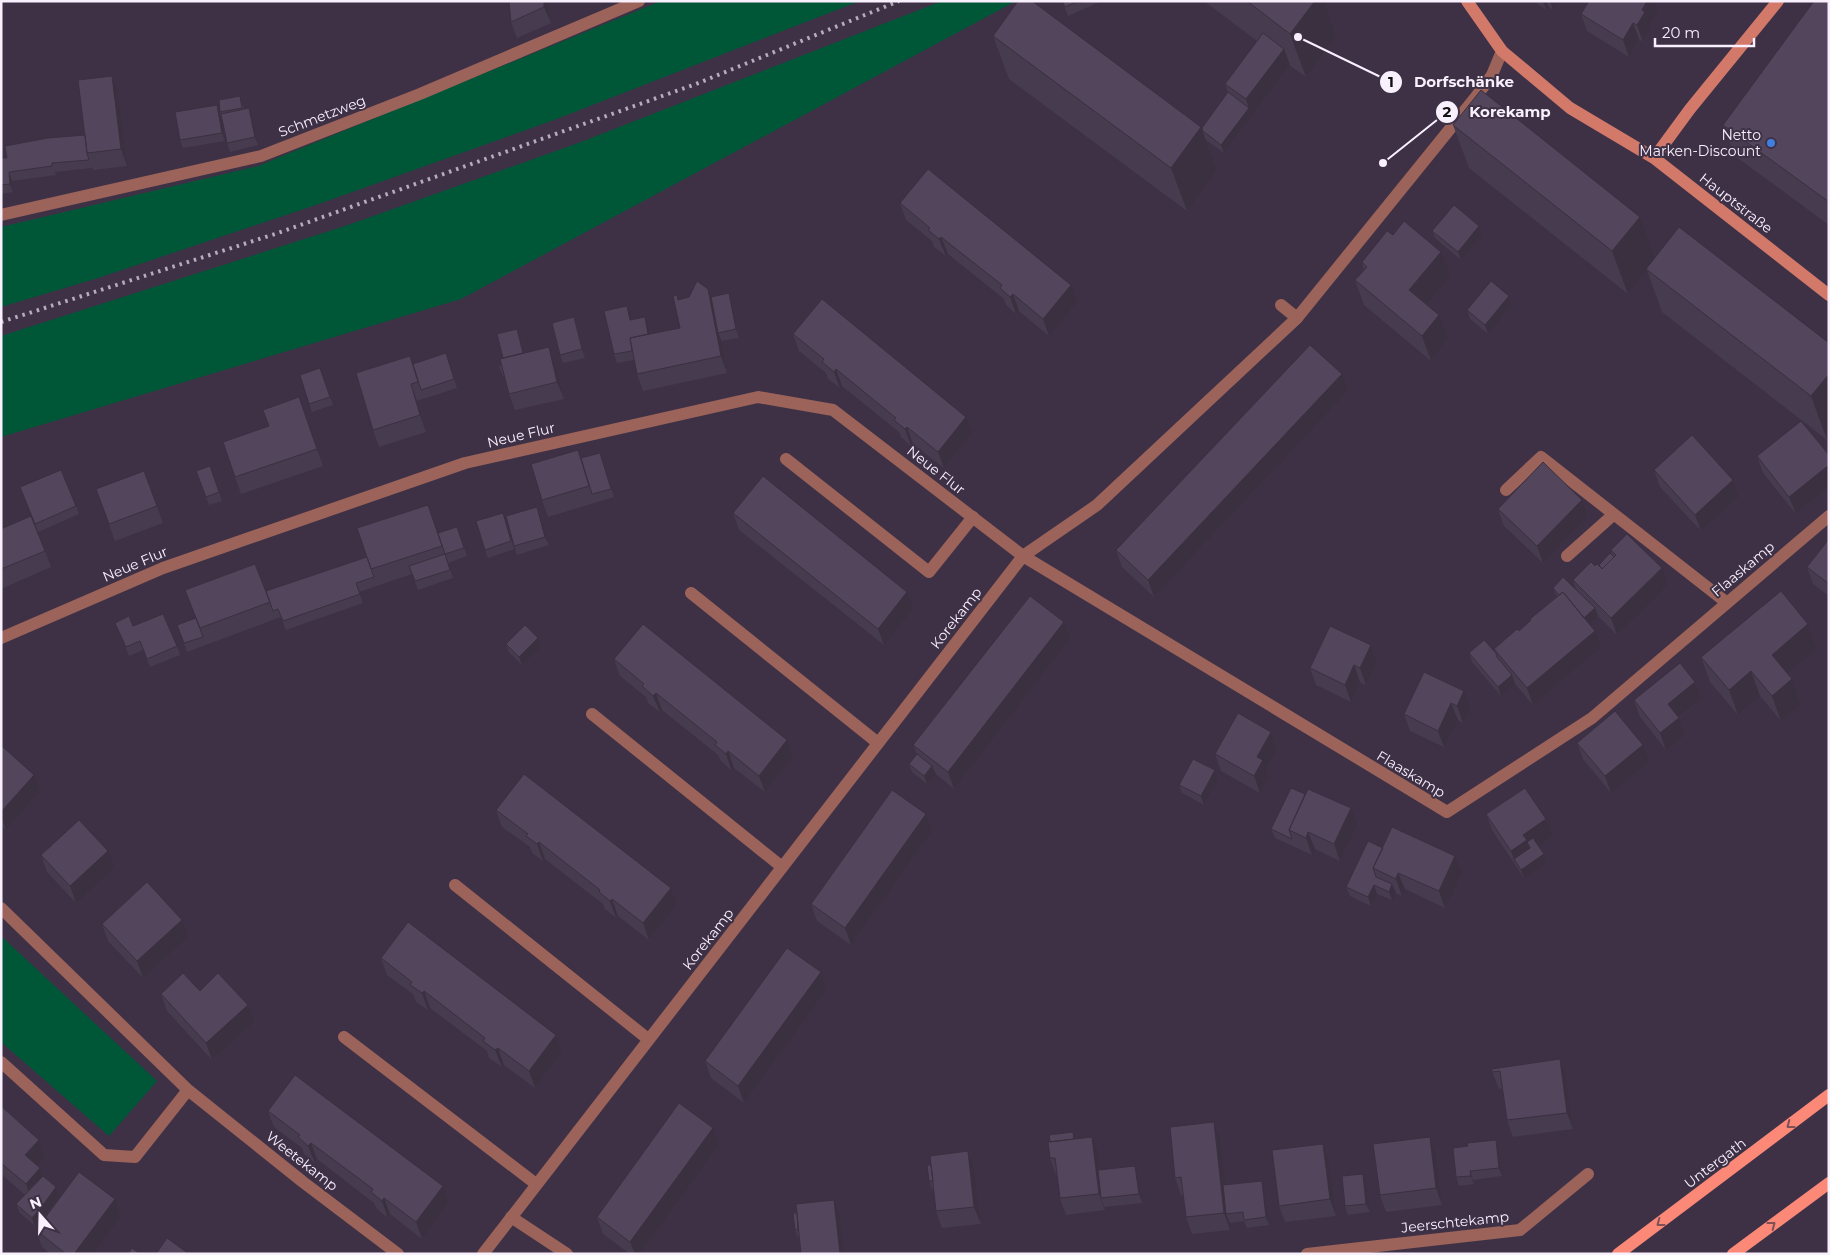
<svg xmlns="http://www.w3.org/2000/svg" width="1830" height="1255" font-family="Montserrat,sans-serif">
	<rect width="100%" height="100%" fill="#3e3146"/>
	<path fill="#005738" d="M661,1h199l-306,119 -238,85 -218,73 -97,29v-80l257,-61z
		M942,1h74l-555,298 -460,138v-101l347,-111 233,-83z
		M1,936l156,145 -48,55 -108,-94z"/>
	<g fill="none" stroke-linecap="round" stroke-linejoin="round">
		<path stroke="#9b6359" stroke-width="12" d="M1,215l260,-59 159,-62 219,-93
			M1281,305l16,13
			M786,459l143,113 44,-55
			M1506,490l35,-33 185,145
			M1567,556l46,-41
			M691,593l187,150
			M592,714l190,153
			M455,885l193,154
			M344,1037l192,147"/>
		<path stroke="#9b6359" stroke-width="12" d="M1,638l162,-70 302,-105 293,-66 75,13 190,146 424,256 145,-94 237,-202
			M1,908l187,182
			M1,1062l103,93 31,2 53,-67 115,92 95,72
			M511,1217l56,37
			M483,1254l540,-698 74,-51 200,-187 178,-220 17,-23 10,-24
			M1307,1254l213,-24 68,-56"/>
		<path stroke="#d2796a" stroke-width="12" d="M1467,1l35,50 68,57 84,50 175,137
			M1654,158l36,-49 88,-108"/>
		<path stroke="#fc8977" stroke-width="12" d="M1618,1254l211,-159
			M1733,1254l96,-71"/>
		<path stroke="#b6acbc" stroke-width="4" stroke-dasharray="2.5 5" stroke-linecap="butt" d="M1,322l274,-88 421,-150 203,-83"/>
	</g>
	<path fill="#473b4f" d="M509,1h39l3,22 -34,15 -6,-16z
		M1062,1h40l-34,15z
		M1204,1h111l21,36 -30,40 -17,-12h1l-66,88 -18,-13 11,30 -30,41 -178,-132 -16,-43 209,92 26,-36 -3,-8 32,-43z
		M1536,1h21l-4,9 -4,-3 -3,2 -9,-5z
		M1589,1h65l4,10 -8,13 1,5 -8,13 -4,-3 -10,18 -42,-26 -6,-17z
		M1829,1v224l-94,-69 -12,-31z
		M118,93l9,73 -34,4 -1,-3v1l-37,4 1,3 -44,6 1,11 -12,2v-36h6l78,-23z
		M217,105l3,9 5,27 -42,7 -3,-8z
		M243,105l1,4 8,7 6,29 -28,7 -3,-9 -7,-31z
		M1453,125l202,133 174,85v95l-2,2 -165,-128 -15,-42 -19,24 -159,-126z
		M900,203l177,99 -28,34 -30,-25 -3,3 -10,-9 -2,-6 -56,-45 -2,2 -12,-9 -2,-6 -26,-21z
		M1479,226l3,9 -21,25 -25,-21 -4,-8z
		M1393,235l57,41 -24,28 22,35 -17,22 -67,-56 -9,-25 9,-10 -2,-8z
		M729,293l3,9 7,36 -18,3v-2l6,34 -84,18 -6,-17 -3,-14 -17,3 -3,-9 13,-48 4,14 17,5 2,9 30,-6 -1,-28 32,-3z
		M1509,296l3,9 -24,29 -18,-15 -3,-9z
		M574,317l3,9 8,32 -22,5 -3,-8z
		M517,329l7,24 25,-6 6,17 9,35 -49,11 -6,-16 -5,-18h-1l-4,-10 3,-1z
		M793,334l179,99 -28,35 -31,-24 -2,2 -10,-9 -2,-5 -57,-46 -2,2 -12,-9 -2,-6 -27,-22z
		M446,353l11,35 -40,13 9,31 -47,15 -6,-17 40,-65z
		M320,368l13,37 -21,7 -12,-37z
		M1348,391l-194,206 -32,-30 -6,-17z
		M299,397l24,69 -82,28 -18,-52 46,-16z
		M578,450l3,8 19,-5 14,44 -66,20 -6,-17z
		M1829,455v32l-33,27 -33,-41 -6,-17z
		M210,466l12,35 -13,4 -13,-34z
		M1654,470l79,10 6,17 -38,34 -41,-44z
		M144,471l19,52 -48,18 -19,-52z
		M20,487l56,19 3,8 -41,18z
		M1582,500l6,16 -45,47 -39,-37 -6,-17z
		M733,513l180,96 -29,36 -145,-115z
		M540,516l9,29 -32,10 -3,-9z
		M506,522l8,27 -26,9 -3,-8z
		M457,527l10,29 -19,7 5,15 -35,12 -6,-16 -53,18 4,11 -77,27 -5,-13 -94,35 -7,-19 86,-42z
		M1,529l44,22 6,16 -50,22z
		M1829,539v57l-16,-12 -6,-17z
		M1611,550l57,35 -51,50 -19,-19 -9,8 12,23 -68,58 -18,-21 -14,12 -29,-34 -3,-9h27l-2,-4 25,-18 38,-34 -4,-9 23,1 -3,-9 22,-14 4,-1 13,-10z
		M1064,622l6,17 -116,150 -18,-15 -9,10 -15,-12 -3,-8 8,-10 -4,-9z
		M115,623l18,3 44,20 3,9 -30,12 -7,-17 -14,6z
		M1808,624l9,25 -30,25 5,5 9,25 -20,17 -21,-25 -22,19 -28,-33 -9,-25z
		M506,644l35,3 -19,18 -13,-13z
		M1371,645l6,17 -11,23 -6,-3 -9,20 -35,-17 -6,-17z
		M614,659l173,81 6,17 -28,35 -31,-24 -2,3 -11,-10 -3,-6 -56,-45 -2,2 -12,-9 -2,-6 -26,-21z
		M1424,672l46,36 -7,15 -5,-3 -14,27 -34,-16 -6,-17z
		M1695,682l7,17 -23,19 6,17 -19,15 -26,-33 -6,-17z
		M1271,732l6,17 -11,20 3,8 -9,16 -39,-22 -6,-17z
		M1577,743l72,19 -38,31 -28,-34z
		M1,749l39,42 -34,39 -5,-5z
		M1218,779l-14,26 -22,-12 -3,-8z
		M496,810l175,78 6,16 -28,36 -31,-24 -2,2 -11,-9 -2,-5 -58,-45 -2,2 -11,-8 -2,-6 -28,-20z
		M926,814l6,17 -81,114 -34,-24 -6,-17z
		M1486,814l60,5 7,17 -15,10 6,8 3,9 -23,15 -32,-48z
		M1357,825l-17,36 -25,-12 -3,6 -37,-17 -4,-9z
		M1383,848l79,25 -17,35 -40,-19 -3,7 -7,-3 -3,7 -15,-6 -6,12 -21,-10 -4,-9z
		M41,855l73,13 -38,35 -29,-31z
		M102,924l86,13 -45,41 -35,-37z
		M381,958l175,77 6,17 -27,36 -31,-23 -2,2 -13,-9 -2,-7 -57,-43 -2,2 -12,-8 -2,-7 -27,-20z
		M821,972l6,17 -83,114 -33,-25 -6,-17z
		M200,991l54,31 -42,38 -45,-49 -6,-17z
		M1560,1059l6,17 7,53 -60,8 -6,-17 -4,-32 -4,1 -7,-17z
		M1,1106l38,34 6,17 -8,8 3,3 3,8 16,20 -18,25 -1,-1 -5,6 -15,-13 -4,-9 9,-9 -24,-21z
		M268,1111l175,75 6,16 -27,37 -32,-25 -2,4 -11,-9 -3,-6 -57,-44 -2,4 -11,-9 -2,-6 -28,-21z
		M1214,1122l6,16 5,47 37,-4 3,9 4,35 -22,3 -3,-7 -14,2v7l-38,4 -6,-17 -3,-22h-2l-6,-17z
		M1430,1137l6,17 6,51 -56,7 -6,-17z
		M1075,1139l23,14 2,17 35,-4 3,8 4,29 -38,4v-1l1,4 -39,5 -6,-17 -2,-23h-2l-6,-17z
		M1496,1140l3,8 3,28 -29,4 1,4 -15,2 -3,-9 12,-31z
		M1323,1144l6,16 7,56 -51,6 -6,-16z
		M719,1145l-79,109h-10l-27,-20 -6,-17z
		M968,1151l6,17 7,56 -39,4 -6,-17 -2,-22 -2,1 -3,-9 2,-16z
		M1366,1182l4,30 -22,3 -3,-9z
		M115,1199l6,17 -28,38h-43l-8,-7 -6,-17z
		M840,1217l4,37h-43l-1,-16h-2l-3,-8z"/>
	<path fill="#3a3040" d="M544,1h4l3,22 -7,-16z
		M1315,1h8l13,36 -30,40 -16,-43z
		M1543,1h3l3,6 -3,2z
		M1550,1h7l-4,9z
		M1647,1h7l4,10 -8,13 1,5 -8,13 -6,-17 5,-15z
		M1633,23l6,16 -10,18 -6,-17z
		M1284,49l6,16 -66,88 -3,-8 28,-37 -3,-9z
		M112,76l6,17 9,73 -6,-17z
		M217,105l3,9 5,27 -3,-8z
		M249,108l3,8 6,29 -3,-8z
		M1201,127l16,43 -30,41 -16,-43z
		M9,172l3,9 1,11 -3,-8z
		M1640,217l15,43 -9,9 1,1 -19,24 -16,-43z
		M1479,226l3,9 -21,25 -3,-8z
		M941,237l7,17 -2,2 -7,-17z
		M1441,252l9,24 -32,38 -9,-24z
		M1071,285l6,17 -28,34 -6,-17z
		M708,289l6,17 4,27 3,6 6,34 -6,-17z
		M729,293l3,9 7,36 -3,-9z
		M1013,294l6,17 -3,3 -6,-17z
		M1509,296l3,9 -24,29 -3,-9z
		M627,306l4,9 2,14 -3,-9z
		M1439,315l9,24 -17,22 -9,-25z
		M574,317l3,9 8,32 -3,-9z
		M645,317l3,8 5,26 -4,-9z
		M517,329l3,9 8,32 -3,-9z
		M549,347l6,17 9,35 -7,-17z
		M836,369l6,17 -2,2 -6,-16z
		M1342,374l6,17 -194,206 -6,-17z
		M1829,374v64l-2,2 -16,-44z
		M411,384l6,17 9,31 -6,-17z
		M966,417l6,16 -28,35 -6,-16z
		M907,427l6,17 -2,2 -6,-17z
		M1829,465v22l-33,27 -7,-17z
		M1733,480l6,17 -38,34 -6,-16z
		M1582,500l6,16 -45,47 -6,-17z
		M537,507l3,9 9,29 -4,-8z
		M1662,568l6,17 -51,50 -6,-17z
		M907,592l6,17 -29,36 -6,-16z
		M1595,608l3,8 -13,12 -3,-8z
		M1064,622l6,17 -116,150 -6,-17z
		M1808,624l9,25 -36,30 -9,-24z
		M1595,631l6,16 -68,58 -6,-17z
		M538,638l3,9 -19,18 -3,-8z
		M1371,645l6,17 -11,23 -6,-17z
		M1354,665l6,17 -9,20 -6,-17z
		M1751,671l9,25 -22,19 -9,-25z
		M1512,675l3,9 -14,12 -3,-9z
		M1792,679l9,25 -20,17 -9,-25z
		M1695,682l7,17 -28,22 -6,-17z
		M1464,691l6,17 -7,15 -6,-17z
		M656,693l6,17 -2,2 -7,-16z
		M1451,703l7,17 -14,27 -6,-16z
		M1679,718l6,17 -19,15 -6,-17z
		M1271,732l6,17 -11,20 3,8 -9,16 -6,-17 3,-19z
		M787,740l6,17 -28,35 -6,-16z
		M1643,745l6,17 -38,31 -6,-17z
		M728,751l6,17 -2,3 -6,-17z
		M932,766l4,8 -9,10 -3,-8z
		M1215,770l3,9 -14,26 -3,-9z
		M34,775l6,16 -34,39 -5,-15v-3z
		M1351,808l6,17 -17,36 -6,-17z
		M926,814l6,17 -81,114 -6,-17z
		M1546,819l7,17 -22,15 -17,8 3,8 -6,-16 12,-16z
		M1308,832l7,17 -3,6 -6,-17z
		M539,842l6,17 -2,2 -6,-17z
		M108,851l6,17 -38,35 -6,-17z
		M1544,854l3,9 -23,15 -3,-8z
		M1455,856l7,17 -17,35 -6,-17z
		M1398,873l7,16 -3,7 -6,-17z
		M1392,884l4,9 -4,7 -3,-8z
		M1374,885l3,9 -6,12 -3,-9z
		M671,888l6,16 -28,36 -6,-17z
		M612,899l6,17 -2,2 -6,-17z
		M182,920l6,17 -45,41 -6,-17z
		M821,972l6,17 -83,114 -6,-17z
		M424,991l6,17 -2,2 -6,-17z
		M248,1005l6,17 -42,38 -6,-17z
		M556,1035l6,17 -27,36 -6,-17z
		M498,1048l6,17 -2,2 -7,-17z
		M1560,1059l6,17 7,53 -6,-16z
		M1214,1122l6,16 9,76h-3l4,9v7l-6,-17z
		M713,1128l6,17 -79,109h-5l-5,-12z
		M1092,1137l6,16 5,45h-2l3,8 1,4 -6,-16z
		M1430,1137l6,17 6,51 -6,-17z
		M39,1140l6,17 -14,15 -6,-17z
		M1496,1140l3,8 3,28 -3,-8z
		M311,1143l6,16 -2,4 -7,-17z
		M1323,1144l6,16 7,56 -6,-17z
		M968,1151l6,17 7,56 -7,-17z
		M1135,1166l3,8 4,29 -3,-9z
		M40,1168l6,17 -14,16 -6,-17z
		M1470,1171l3,9 1,4 -3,-8z
		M1363,1174l3,8 4,30 -4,-8z
		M1262,1181l3,9 4,35 -3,-8z
		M443,1186l6,16 -27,37 -6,-17z
		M56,1187l3,9 -18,25 -3,-9z
		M384,1198l6,16 -2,4 -6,-17z
		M115,1199l6,17 -28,38h-19z
		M834,1200l6,17 4,37h-4z
		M37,1212l3,8 -5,6 -3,-8z"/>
	<path fill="#53455c" stroke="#3a3040" d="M509,1h35v6l-33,15z
		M1018,1h14l169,126 -30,41 -178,-132z
		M1062,1h17l-14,6z
		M1247,1h68l-25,33z
		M1589,1h58l-5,9 3,2 -8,13 -4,-2 -10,17 -42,-26z
		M1814,1h15v201l-106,-77z
		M1263,33l21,16 -38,50 -21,-15z
		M112,76l9,73 -34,4 -9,-73z
		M1481,90l159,127 -28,34 -159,-126z
		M1228,92l21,16 -28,37 -18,-14 -1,-3z
		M240,96l2,12 -22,4 -1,-12z
		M217,105l5,28 -42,7 -5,-28z
		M249,108l6,29 -28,6 -6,-29z
		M85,135l2,18 2,7 -37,3v3l-43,6 1,12 -9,1v-27h6l-2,-12 43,-8z
		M928,169l143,116 -28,34 -30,-25 -3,3 -10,-9 2,-3 -61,-48 -2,2 -11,-9 2,-2 -30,-25z
		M1454,205l25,21 -21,26 -26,-21z
		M1404,221l37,31 -32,38 30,25 -17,21 -67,-56 12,-13 -5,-5 25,-31 6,4z
		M1679,227l150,116v31l-18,22 -165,-127z
		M697,281l11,8 13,67 -84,18 -7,-36 50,-10 -7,-32 4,-1 1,5 11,-3z
		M1491,281l18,15 -24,29 -18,-15z
		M729,293l7,36 -18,4 -7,-36z
		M822,299l144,118 -28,35 -31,-25 -2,2 -11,-9 2,-2 -60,-49 -2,3 -12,-10 2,-3 -31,-25z
		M627,306l3,14 15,-3 3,17 -18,4 2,13 -18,3 -10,-43z
		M574,317l8,32 -22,6 -8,-32z
		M517,329l6,24 -20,5 -6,-24z
		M1310,345l32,29 -194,206 -32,-30z
		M549,347l8,35 -48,12 -9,-35z
		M446,353l8,26 -33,11 -8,-26z
		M410,356l8,26 -7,2 9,31 -47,15 -17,-57z
		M320,368l10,29 -21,7 -9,-29z
		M299,397l18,52 -82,28 -12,-35 46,-16 -6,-16z
		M1801,421l28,34v10l-40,32 -32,-41z
		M1692,435l41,45 -38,35 -41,-45z
		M578,450l11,36 -47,14 -11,-36z
		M600,453l11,36 -19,5 -11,-36z
		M1543,462l39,38 -45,46 -39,-37z
		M210,466l9,26 -13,5 -10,-26z
		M61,470l15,36 -41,18 -15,-37z
		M144,471l13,35 -48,18 -13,-35z
		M763,476l144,116 -29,37 -145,-116z
		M428,505l14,41 -71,23 -14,-41z
		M537,507l8,30 -31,9 -8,-30z
		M503,513l8,28 -26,9 -9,-29z
		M31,516l14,35 -44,18v-40z
		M457,527l7,21 -19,6 -7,-21z
		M1627,534l35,34 -51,50 -38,-38 18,-18 4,4 2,-2 5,5 14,-14 -5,-5z
		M1829,539v45l-22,-17z
		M1610,553l4,4 -12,12 -3,-4z
		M445,554l5,16 -35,11 -6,-15z
		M367,557l7,20 -18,6 4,11 -77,27 -5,-12 -5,2 -7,-20z
		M255,564l15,38 -70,26 -15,-38z
		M1563,577l32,31 -11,10 -21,-26 -4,3 -6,-7z
		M1781,591l27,33 -36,31 20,24 -20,17 -21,-25 -22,19 -28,-33z
		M1563,592l32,39 -68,57 -33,-39 23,-20 2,2 12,-11 -1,-1z
		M1030,596l34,26 -116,150 -35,-27z
		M163,614l14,32 -30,13 -7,-18 -14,6 -11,-24 14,-7 4,10z
		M196,618l7,19 -19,6 -7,-18z
		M643,624l144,116 -28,36 -31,-25 -2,3 -11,-9 2,-3 -61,-49 -3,3 -11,-10 2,-2 -30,-25z
		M525,625l13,13 -19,19 -13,-13z
		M1330,626l41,19 -11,23 -6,-3 -9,20 -35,-17z
		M1484,640l12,13 1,4 15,18 -14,12 -29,-34z
		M1680,663l15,19 -27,22 11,14 -19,15 -26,-33z
		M1424,672l40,19 -7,15 -6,-3 -13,28 -34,-17z
		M1615,711l28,34 -38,31 -28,-33z
		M1238,713l33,19 -14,25 6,3 -9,16 -39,-22z
		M3,747l31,28 -33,37v-63z
		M917,754l15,12 -8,10 -15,-12z
		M1193,759l22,11 -14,26 -22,-11z
		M524,774l147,114 -28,35 -31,-24 -2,2 -11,-9 1,-2 -61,-48 -2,2 -11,-8 2,-2 -32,-24z
		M1291,788l14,6 -16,36 3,9 -21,-10z
		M1525,788l21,31 -23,16 4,5 -16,11 -25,-37z
		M1308,789l43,19 -17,36 -26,-12 -2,6 -17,-8z
		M892,790l34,24 -81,114 -34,-24z
		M79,820l29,31 -38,35 -29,-31z
		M1392,827l63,29 -16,35 -41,-18 -2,6 -23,-11z
		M1533,838l11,16 -23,16 -7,-11 16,-11 -3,-6z
		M1368,841l15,7 -10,20 3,9 16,7 -3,8 -15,-7 -6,12 -22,-10z
		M147,882l35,38 -45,41 -35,-37z
		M408,922l148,113 -27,36 -31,-23 -3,2 -12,-9 2,-3 -61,-47 -2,2 -12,-8 2,-3 -31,-24z
		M787,948l34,24 -83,114 -33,-25z
		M183,973l17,18 18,-18 30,32 -42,38 -45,-49z
		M1560,1059l7,54 -60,7 -7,-49 -8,1v-3z
		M295,1075l148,111 -27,36 -32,-24 -2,3 -11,-9 2,-3 -62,-46 -3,3 -10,-9 2,-2 -32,-24z
		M679,1103l34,25 -83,114 -33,-25z
		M1,1106l38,34 -14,15 15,13 -14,16 -25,-21z
		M1214,1122l10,91 -38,4 -5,-40 -6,1 -5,-51z
		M1073,1132l1,7 -24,3 -1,-7z
		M1092,1137l7,57 -39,4 -5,-40h-5l-2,-16z
		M1430,1137l6,51 -56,7 -7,-51z
		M1496,1140l3,28 -29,3 1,5 -15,1 -3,-29 15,-2 -1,-3z
		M1323,1144l7,55 -51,7 -7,-56z
		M968,1151l6,56 -38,4 -6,-55z
		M927,1165h4l2,16h-4z
		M1135,1166l4,28 -38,4 -3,-28z
		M79,1172l36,27 -41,55h-8l-30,-24z
		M1363,1174l3,30 -21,2 -3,-30z
		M43,1176l13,11 -18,25h-1l-5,6 -16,-14z
		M1262,1181l4,36 -22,3 -1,-8 -17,2 -3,-29z
		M834,1200l6,54h-39l-5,-50z
		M793,1213h4l1,17h-3z
		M167,1238l22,16h-33z
		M132,1248l8,6h-12z"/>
	<defs><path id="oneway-chevron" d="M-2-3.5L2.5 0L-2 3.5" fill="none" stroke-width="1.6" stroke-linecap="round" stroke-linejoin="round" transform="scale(1.25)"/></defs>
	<g stroke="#805057">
		<use href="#oneway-chevron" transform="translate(1790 1125) rotate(143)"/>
		<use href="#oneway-chevron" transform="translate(1660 1223) rotate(143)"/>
		<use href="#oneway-chevron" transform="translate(1772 1225) rotate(-37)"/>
	</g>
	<circle fill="#3f7fe0" stroke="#3e3146" stroke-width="2" cx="1771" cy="143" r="5"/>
	<g text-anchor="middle" stroke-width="4" stroke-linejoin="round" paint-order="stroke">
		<g font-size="14" fill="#f9f0fe" stroke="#3e3146">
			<text transform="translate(322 116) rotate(-21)" y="5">Schmetzweg</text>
			<text transform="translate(1736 203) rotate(38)" y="5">Hauptstraße</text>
			<text transform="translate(521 435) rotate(-13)" y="5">Neue Flur</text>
			<text transform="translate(936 470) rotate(38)" y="5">Neue Flur</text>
			<text transform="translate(135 564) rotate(-23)" y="5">Neue Flur</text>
			<text transform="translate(1743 569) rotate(-40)" y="5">Flaaskamp</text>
			<text transform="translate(956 618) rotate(-52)" y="5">Korekamp</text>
			<text transform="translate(1411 774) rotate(31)" y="5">Flaaskamp</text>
			<text transform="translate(708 939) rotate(-52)" y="5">Korekamp</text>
			<text transform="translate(302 1161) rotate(38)" y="5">Weetekamp</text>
			<text transform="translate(1715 1163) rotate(-37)" y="5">Untergath</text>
			<text transform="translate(1455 1222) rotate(-6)" y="5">Jeerschtekamp</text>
		</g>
		<g font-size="14" fill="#f9f0fe" stroke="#3e3146" text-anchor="end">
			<text x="1761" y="140">Netto<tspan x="1761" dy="16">Marken-Discount</tspan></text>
		</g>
	</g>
	<path fill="none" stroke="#f9f0fe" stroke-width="2" d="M1298 37L1391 82M1383 163L1447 112"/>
	<g fill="#f9f0fe" stroke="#3e3146" stroke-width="2">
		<circle cx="1298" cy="37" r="5"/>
		<circle cx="1383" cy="163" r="5"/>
		<circle cx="1391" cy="82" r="12"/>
		<circle cx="1447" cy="112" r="12"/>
	</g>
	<g font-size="15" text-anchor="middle" font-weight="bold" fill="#111">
		<text x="1391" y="87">1</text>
		<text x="1447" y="117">2</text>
	</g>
	<g font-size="15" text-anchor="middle" font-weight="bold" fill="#f9f0fe" stroke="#3e3146" stroke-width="4" stroke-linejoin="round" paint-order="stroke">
		<text x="1464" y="87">Dorfschänke</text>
		<text x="1510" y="117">Korekamp</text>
	</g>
	<rect width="1830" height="1255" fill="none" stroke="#f9f0fe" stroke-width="5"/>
	<g transform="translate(40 1215) rotate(340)" stroke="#3e3146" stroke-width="4" paint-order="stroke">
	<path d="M0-4L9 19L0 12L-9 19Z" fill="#f9f0fe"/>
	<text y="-8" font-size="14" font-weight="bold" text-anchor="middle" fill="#f9f0fe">N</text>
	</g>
	<path d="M1655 38v8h99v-8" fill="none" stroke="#f9f0fe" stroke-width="2.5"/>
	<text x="1662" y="38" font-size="15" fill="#f9f0fe" stroke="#3e3146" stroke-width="4" paint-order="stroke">20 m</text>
</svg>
